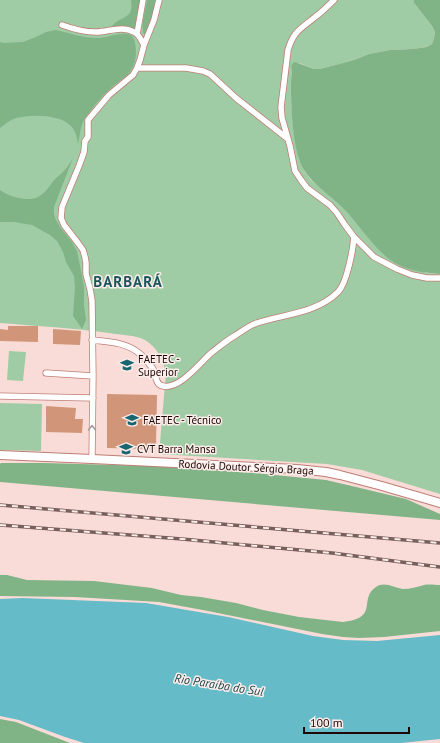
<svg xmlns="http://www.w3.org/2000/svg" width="440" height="743" font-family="'PT Sans',sans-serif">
	<rect width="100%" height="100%" fill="#f9dcd7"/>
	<path fill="#9fcca4" d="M0,0h414v3l18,23 3,6 -1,6 -2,6 -5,3 -15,2 -22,1 -21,4 -15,6 -34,9h-6l-15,-6 -8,3v32l2,31 7,33 5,10 6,8 34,29 30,37 51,27 14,1v220l-78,-24 -35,-6 -168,-10 7,-81c-3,-13 -9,-26 -21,-33 -10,-5 -24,-5 -36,-7 -36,-5 -72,-7 -109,-10z
		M9,351l17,1 -3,29 -16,-1z
		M0,403l42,1 -1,47 -41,-1z"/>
	<path fill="#80b487" d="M131,0h10l-6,29 -10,-2 -13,-1c10,-11 22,-6 19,-26z
		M147,0h8c-1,12 -4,25 -11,35 -4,-11 2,-24 3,-35z
		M414,0h26v274c-14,-1 -29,-3 -41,-9 -24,-12 -38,-39 -56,-57 -14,-14 -36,-27 -43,-46 -8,-23 -9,-54 -9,-78 0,-6 1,-12 0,-18l2,-3 2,-1 19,7h6l34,-9 15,-6 21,-4 22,-1 15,-2 5,-3 2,-6 1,-6 -3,-6 -18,-23z
		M56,30c13,3 28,8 42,8 9,0 24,-7 33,-3 6,4 6,23 3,29 0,2 -3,6 -4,8 -5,6 -13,10 -19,16 -10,9 -20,21 -27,32 -4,7 -4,16 -6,24 -1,-6 -2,-12 -6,-17 -10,-13 -42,-13 -56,-9 -6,2 -11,6 -16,10v-86l4,1 19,-1 13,-5 10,-5z
		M73,158l-19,49v7l2,6 4,7 12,15 5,9 7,35v19l2,15 -4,9 -9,-13 2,-29 -1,-11 -8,-14 -3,-10 -6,-11 -7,-6 -18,-10 -18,-3h-14v-32c9,7 28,12 38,7 8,-4 12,-12 17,-18 2,-2 5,-4 7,-6 5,-5 8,-10 11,-15z
		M1,463h43l108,3 101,7 73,7 30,7 50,12 34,15v6l-440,-38v-18z
		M0,575h7l20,5 67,1 58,7 29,7 20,2 35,6 27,7 36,7 44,5c37,-4 15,-23 33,-35 9,-6 18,1 27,2 7,0 14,-2 21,-4 5,-1 11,0 16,0v46l-56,6 -25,1 -16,-1 -21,-3 -114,-23 -49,-9 -84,-5 -75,-1z
		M0,719l16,3 54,21h-70z"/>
	<path fill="#65bbc8" d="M23,598l123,5 82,14 85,19 30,4 34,1 63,-6v104l-39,4h-317l-19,-6 -46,-17 -19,-4v-117z"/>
	<path fill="#d19679" d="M8,326h30v16l-38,-1v-12l8,1z
		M53,329l28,2 -1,14 -27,-1z
		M107,394l50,1 -1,51 -2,3 -47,-1z
		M46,406l30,2 -1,11h8l-1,14 -36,-1z"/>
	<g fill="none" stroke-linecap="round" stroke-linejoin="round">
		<g stroke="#be7d75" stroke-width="7">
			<path id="street" d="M334,0c-6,6 -12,12 -19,17 -14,12 -21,13 -27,33l-7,57 1,11 8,28 5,25 6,9 6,8 23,17 7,8 8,12 9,12 20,20 23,12 15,6 15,3h13
				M62,25c11,4 22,7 34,7 12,0 26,-7 38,0 5,2 7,8 10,13
				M137,34l6,-34
				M137,68h49l17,3 7,3 26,24 52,41
				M92,340c16,2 33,2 47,13 5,4 10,10 14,16 3,5 2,16 10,17 16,4 37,-23 48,-33 8,-6 16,-13 25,-18 6,-4 14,-10 21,-12 28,-9 60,-10 81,-31 9,-9 15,-43 16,-55
				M46,373l47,3
				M0,396l93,2
				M92,459l1,-83 -1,-75 -2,-12 -4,-15v-11l-1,-6 -2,-7 -5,-7 -14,-18 -3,-7 1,-11 17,-41 5,-14 1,-11 3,-4v-17l21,-25 24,-20 4,-7 3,-8 4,-15 10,-25 5,-20"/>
		</g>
		<g stroke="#be7d75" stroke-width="10">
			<path id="secondary" d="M0,455l92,4 205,10 29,3 14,3 42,11 58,17"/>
		</g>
		<use href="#street" stroke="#fff" stroke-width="5.5"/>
		<use href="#secondary" stroke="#fff" stroke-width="8"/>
		<g stroke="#785f5c" stroke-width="3.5">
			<path id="rail" d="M0,505l440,38
				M0,525l182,14 150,14 108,14"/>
		</g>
		<use href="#rail" stroke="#fbedea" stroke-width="2" stroke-dasharray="6" stroke-linecap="butt"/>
	</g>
	<defs><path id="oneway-chevron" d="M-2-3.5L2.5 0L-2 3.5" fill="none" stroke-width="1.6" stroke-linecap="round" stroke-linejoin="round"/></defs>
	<use stroke="#a59c9b" href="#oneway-chevron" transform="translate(92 428) rotate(-89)"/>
	<defs>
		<g id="university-bare" transform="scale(1.08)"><path d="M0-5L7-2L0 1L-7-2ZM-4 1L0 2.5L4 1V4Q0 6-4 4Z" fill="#1a6670" stroke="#fbedea" stroke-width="2.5" paint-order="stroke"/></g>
	</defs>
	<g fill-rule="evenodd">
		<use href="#university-bare" x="127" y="365"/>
		<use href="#university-bare" x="132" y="420"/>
		<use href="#university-bare" x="126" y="449"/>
	</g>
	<g text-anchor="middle" stroke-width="3" stroke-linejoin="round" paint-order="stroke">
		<g font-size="11" fill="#1e0705" stroke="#fbedea" text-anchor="start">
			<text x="138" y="363">FAETEC -<tspan x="138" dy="13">Superior</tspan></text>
			<text x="143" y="424">FAETEC - Técnico</text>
			<text x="137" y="453">CVT Barra Mansa</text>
		</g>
		<g font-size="11" fill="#1e0705" stroke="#fbedea">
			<text transform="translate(246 467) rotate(3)" y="4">Rodovia Doutor Sérgio Braga</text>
		</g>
		<g font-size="12" font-style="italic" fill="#1d464b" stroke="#fbedea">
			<text transform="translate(219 685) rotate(9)" y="4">Rio Paraíba do Sul</text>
		</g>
		<g font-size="15" font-weight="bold" letter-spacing="1" fill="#1c565e" stroke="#fbedea">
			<text x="128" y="287">BARBARÁ</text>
		</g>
	</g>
	<path d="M304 727v6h105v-6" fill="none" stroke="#1e0705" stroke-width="2"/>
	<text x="310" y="727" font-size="12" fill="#1e0705" stroke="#fbedea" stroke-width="3" paint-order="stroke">100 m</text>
</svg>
